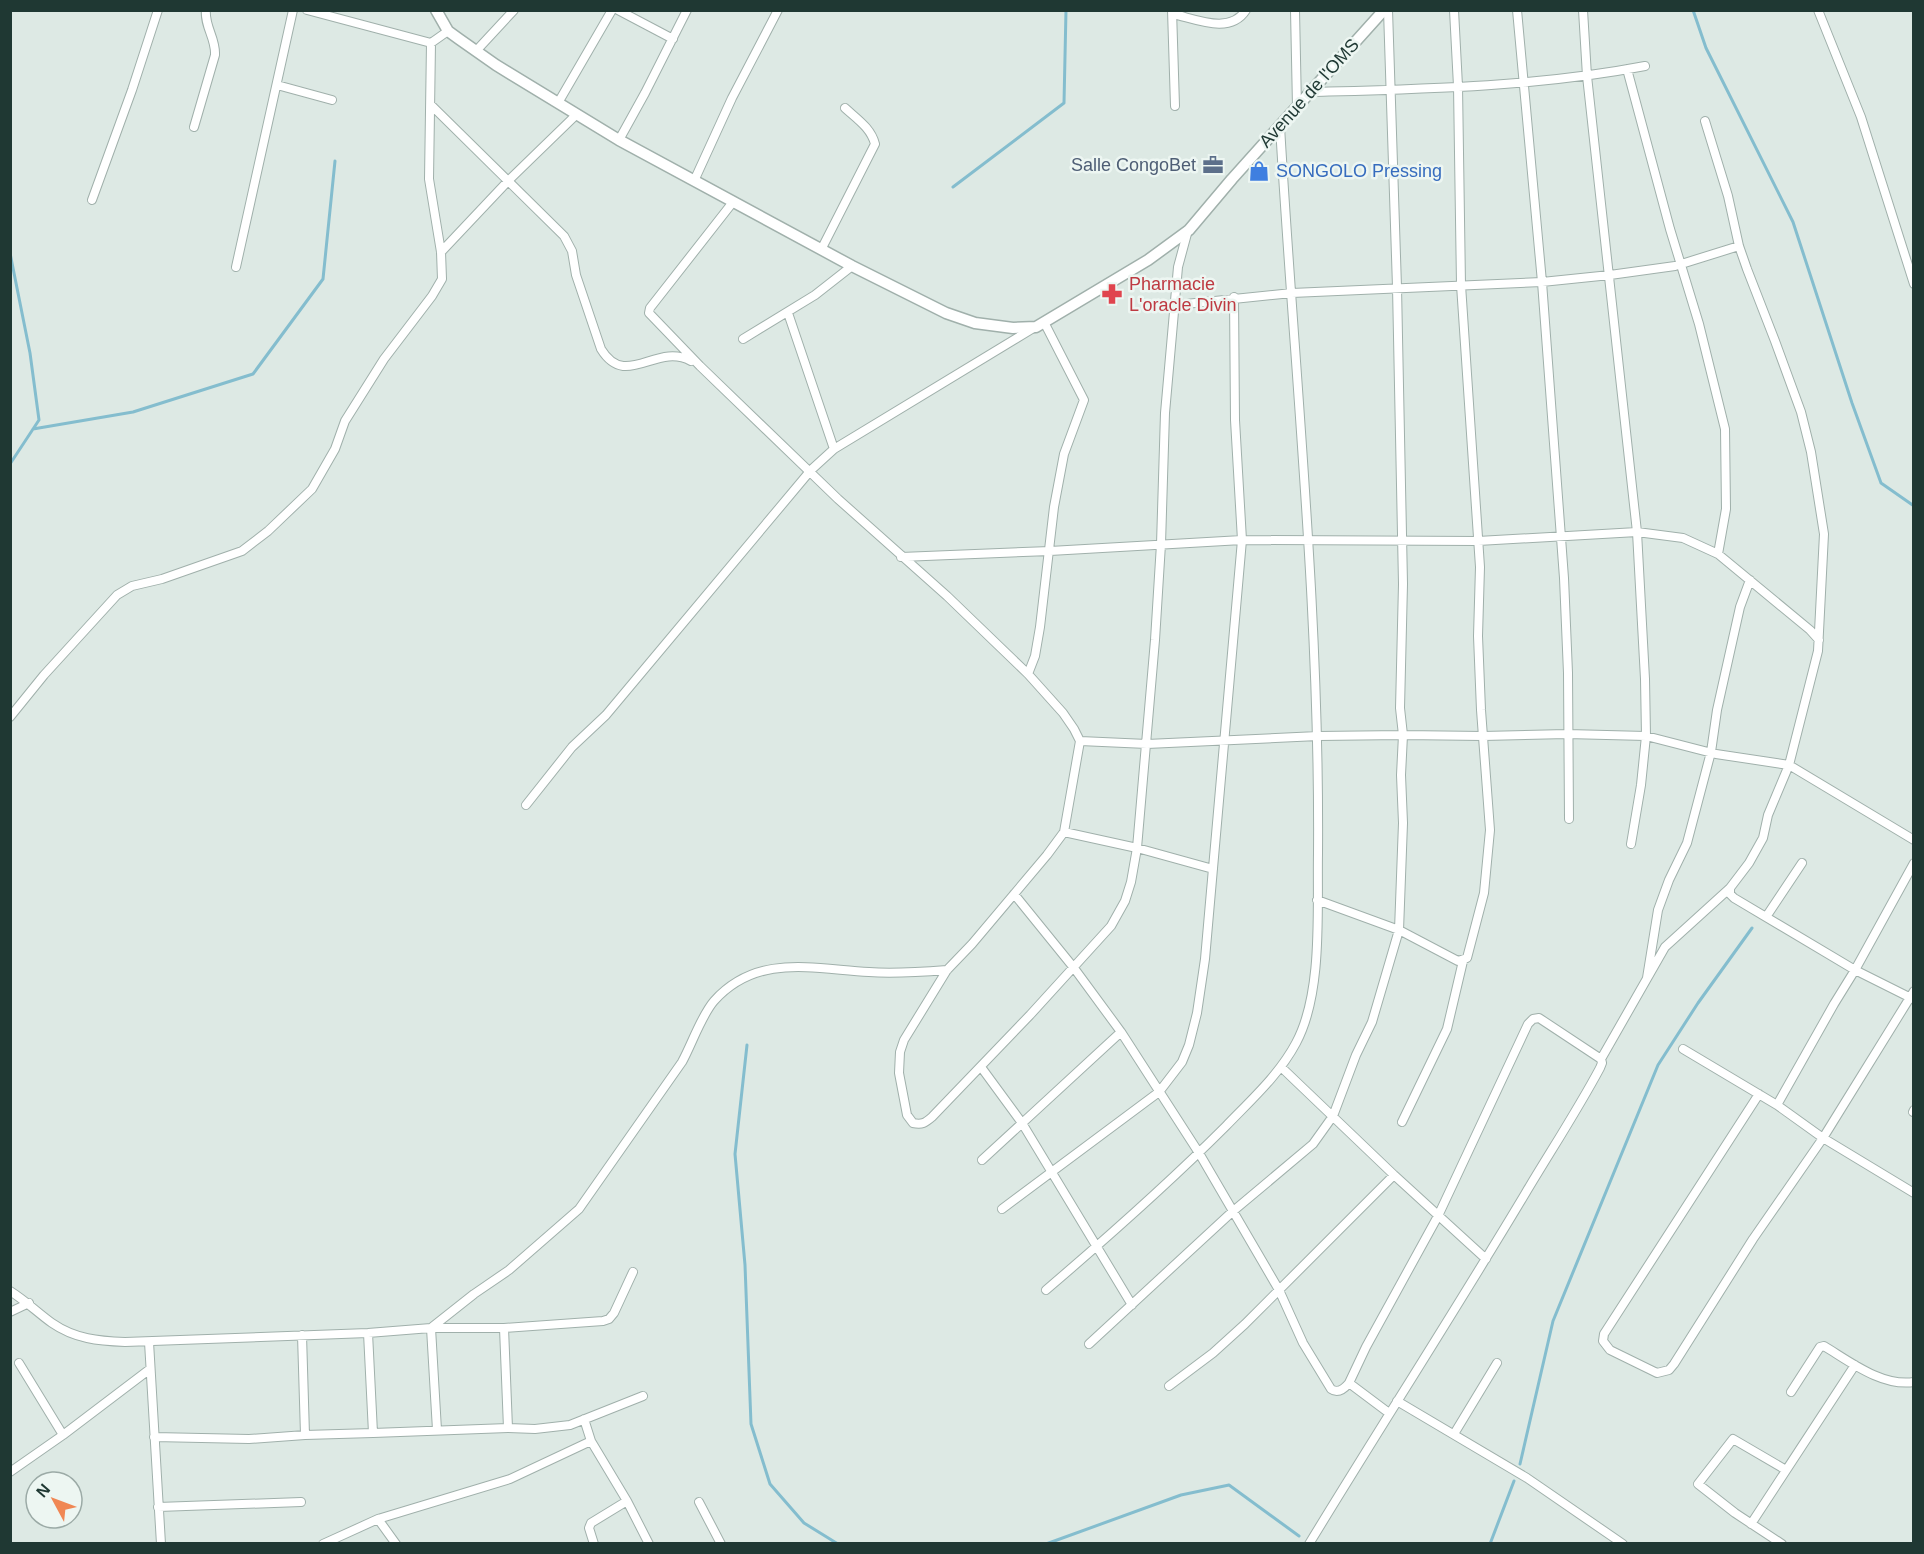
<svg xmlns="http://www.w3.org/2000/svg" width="1924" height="1554" font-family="Helvetica,sans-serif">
	<rect width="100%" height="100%" fill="#dde9e4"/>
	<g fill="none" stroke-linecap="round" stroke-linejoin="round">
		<path stroke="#84bdce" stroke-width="3" d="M1693,10l13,38 87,174 59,181 29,80 33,23
			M953,187l111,-84 2,-93
			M10,253l20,100 9,67 -29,44
			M33,429l100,-17 120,-38 70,-95 12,-118
			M747,1045l-12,109 10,111 6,159 19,60 34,39 34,21
			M1520,1464l33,-143 105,-256 40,-62 54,-75
			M1046,1544l135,-49 48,-10 70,51
			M1490,1544l24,-63"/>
		<g stroke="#a0b0ab" stroke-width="10">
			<path id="minor" d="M307,10l124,33 17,-12
				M618,10l55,29
				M1172,10l3,96
				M1295,10l2,97
				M1517,10l25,272 22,296 4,95 1,146
				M1583,10l4,66 50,456 8,147 1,57 -5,49 -10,59
				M1818,10l43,107 53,167
				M1173,14c23,5 57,21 73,-4
				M476,51l38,-41
				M1627,69l43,160 29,95 26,105 1,80 -8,45
				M277,85l55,15
				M1311,92c111,-3 225,-5 334,-26
				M558,103l54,-93
				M431,105l133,131 8,15 4,24 25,74c25,41 55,-7 90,12
				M1705,121l23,75 11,50 8,23 28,72 26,71 10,40 13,82 -6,117 -29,114 -21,50 -5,23 -14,25 -19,25v6l4,4 121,72 -21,34 -57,101
				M194,127l21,-72c1,-17 -11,-29 -9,-45
				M619,140l26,-47 42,-83
				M694,181l38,-83 46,-88
				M92,200l40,-110 26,-80
				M733,202l-83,106 -1,5 51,53 138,133 109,97 81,78 35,39 11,16 6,12 -16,91 -17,23 -75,89 -25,26 -43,70 -4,12 -1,21 8,42 6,8c9,2 12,0 19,-6l98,-102 81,-89 14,-25 6,-19 6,-34 18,-208 6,-96 4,-131 13,-146 10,-37
				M822,248l53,-104c-4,-16 -18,-25 -30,-36
				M441,252l67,-71 69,-67
				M236,267l57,-257
				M1176,305l116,-12 250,-11 68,-7 65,-9 64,-20
				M788,313l46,136
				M743,339l72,-44 37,-29
				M901,557l149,-6 192,-11 236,1 159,-9 46,6 35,16 92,76 9,10
				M1028,674l7,-18 5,-29 14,-120 10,-53 20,-54 -40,-78
				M10,717l34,-42 73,-80 15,-9 30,-7 80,-28 26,-20 44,-42 23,-40 10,-28 39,-62 48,-63 10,-17 -1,-27 -12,-73 2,-136
				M1080,741l67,3 171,-8 85,-1 80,1 84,-2 79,2 70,18 73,11 125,75
				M526,805l46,-58 34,-32 205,-245 23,-21 201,-122
				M1064,832l73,16 76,21
				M1317,900l82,30 59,31 9,-3 17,-65 6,-63 -9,-120 -3,-74 2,-69 -19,-282 -3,-199 -4,-76
				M1766,917l36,-54
				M1647,978l11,-68 11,-30 18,-37 24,-91 6,-42 23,-103 10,-27
				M1913,999l-58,-29 59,-107
				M1121,1032l78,121 80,137 24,53 28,46c7,5 13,0 18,-6
				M1683,1049l94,56 46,33 91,55
				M1601,1059l64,-112 65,-59
				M981,1067l41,56 110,182
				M1281,1067l113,108 92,84
				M1759,1094l-155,240 -1,7 7,9 47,23 12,-3 5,-6 79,-125 70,-101 91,-147
				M1913,1112l1,-2
				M1402,1122l45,-93 16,-68
				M982,1160l139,-128 -47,-64 -60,-74
				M1002,1209l157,-117 23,-30 7,-17 8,-32 8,-54 37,-419 -7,-120 -1,-123
				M1046,1290c62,-53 123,-107 180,-164 25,-26 53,-51 70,-83 27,-50 21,-133 22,-189 2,-243 -24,-486 -38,-728
				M10,1291c16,10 28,22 42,32 23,16 47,18 73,19l243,-9 63,-5h73l99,-7 6,-2 5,-6 19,-41
				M10,1312l19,-9
				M431,1328l43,-34 35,-24 70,-61 103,-147c10,-18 19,-46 32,-61 43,-48 99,-32 155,-29 26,2 52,0 78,-2
				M431,1328l6,102
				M368,1333l5,100 135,-5 -4,-100
				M149,1342l12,202
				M1089,1344l143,-132 81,-68 20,-28 23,-61 16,-33 27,-92 4,-107 -2,-48 2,-40 -3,-27 3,-124 -6,-297 -9,-277
				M19,1363l44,72
				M1169,1386l44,-33 32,-29 149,-149
				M1791,1392l29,-45 4,-1c25,15 58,41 90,36
				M1397,1401l130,77 96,66
				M584,1419l7,22 36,60 22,43
				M508,1428l27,1 35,-4 73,-29
				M1454,1434l43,-71
				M305,1435l68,-2
				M154,1437l95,2 56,-4 -3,-100
				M10,1472l53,-37 87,-66
				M699,1502l22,42
				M158,1507l143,-5
				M378,1519l18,25
				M1751,1524l104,-159
				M323,1544l55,-25 132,-40 81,-38
				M594,1544l-5,-16 2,-5 36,-22
				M1309,1544c72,-118 146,-233 216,-350 25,-42 52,-83 75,-126l2,-5 -1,-4 -62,-41 -6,1 -5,5 -90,192 -72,131 -17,36 40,30
				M1782,1544l-47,-31 -37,-29 35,-45 53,31"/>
		</g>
		<g stroke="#a0b0ab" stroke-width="13">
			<path id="tertiary" d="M436,10l12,21 11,8 37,26 123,75 233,126 94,47 29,10 38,5 23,-1 112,-67 41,-30 43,-51 152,-169"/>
		</g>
		<use href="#minor" stroke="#fff" stroke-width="8"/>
		<use href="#tertiary" stroke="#fff" stroke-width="10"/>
	</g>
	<defs>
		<g id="office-bare" transform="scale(1.62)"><path d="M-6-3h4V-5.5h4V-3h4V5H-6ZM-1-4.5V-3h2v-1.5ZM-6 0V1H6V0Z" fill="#5c6f8a" stroke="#edf6f2" stroke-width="2.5" paint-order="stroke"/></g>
		<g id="shop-bare" transform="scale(1.62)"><path d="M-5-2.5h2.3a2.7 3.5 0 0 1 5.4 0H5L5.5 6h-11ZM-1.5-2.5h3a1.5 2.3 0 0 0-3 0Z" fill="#3f7fe0" stroke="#edf6f2" stroke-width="2.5" paint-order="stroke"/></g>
		<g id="pharmacy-bare" transform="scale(1.62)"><path d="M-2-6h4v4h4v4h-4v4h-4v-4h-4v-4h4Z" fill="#e0444e" stroke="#edf6f2" stroke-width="2.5" paint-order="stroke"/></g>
	</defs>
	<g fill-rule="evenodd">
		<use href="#office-bare" x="1213" y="165"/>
		<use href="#shop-bare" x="1259" y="171"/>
		<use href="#pharmacy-bare" x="1112" y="294"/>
	</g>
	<g text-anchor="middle" stroke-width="5" stroke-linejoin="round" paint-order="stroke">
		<g font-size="18" fill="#1f3833" stroke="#edf6f2">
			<text transform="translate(1309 93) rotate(-48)" y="6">Avenue de l'OMS</text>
		</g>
		<g font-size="18" fill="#4e5e75" stroke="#edf6f2" text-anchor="end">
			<text x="1196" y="171">Salle CongoBet</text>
		</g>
		<g font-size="18" fill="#366cbe" stroke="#edf6f2" text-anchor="start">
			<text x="1276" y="177">SONGOLO Pressing</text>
		</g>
		<g font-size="18" fill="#be3a42" stroke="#edf6f2" text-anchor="start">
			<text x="1129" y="290">Pharmacie<tspan x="1129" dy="21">L'oracle Divin</tspan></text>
		</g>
	</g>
	<rect width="1924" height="1554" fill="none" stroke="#1f3833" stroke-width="24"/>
	<g transform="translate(54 1500) rotate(311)"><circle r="28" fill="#edf6f2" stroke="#9baaa6" stroke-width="1.5"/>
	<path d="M0-4.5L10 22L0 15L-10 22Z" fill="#f08754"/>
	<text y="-9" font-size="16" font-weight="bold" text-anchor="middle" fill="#1f3833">N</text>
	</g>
</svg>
